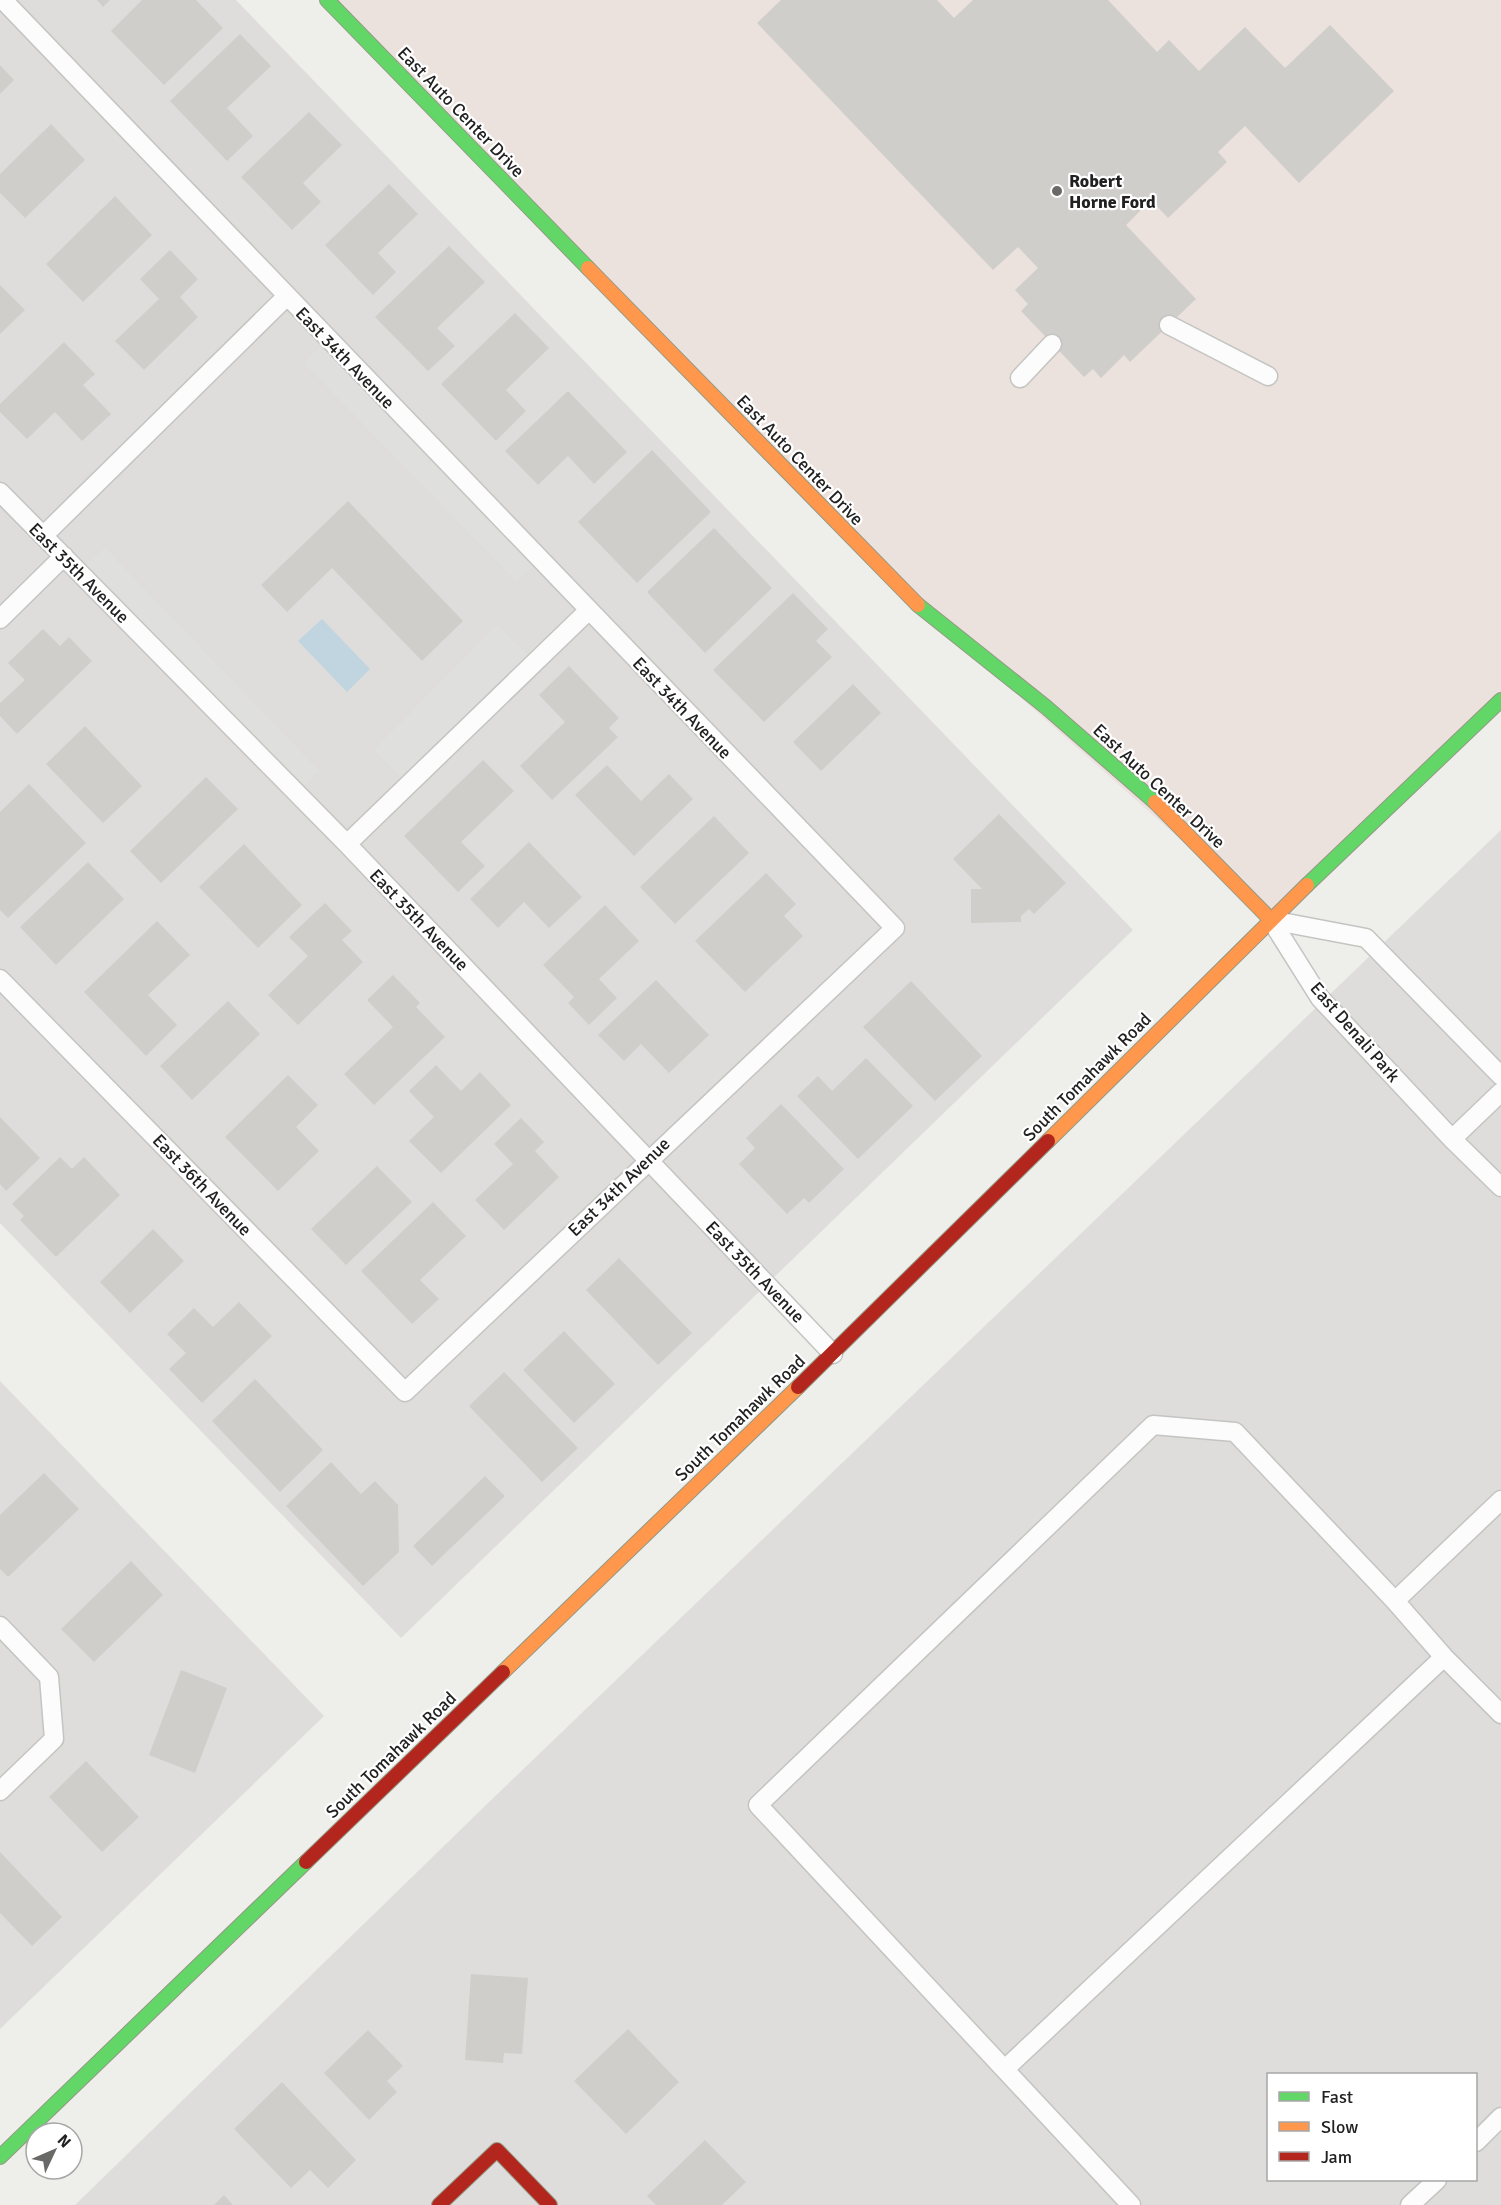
<svg xmlns="http://www.w3.org/2000/svg" width="1501" height="2205" font-family="Signika,sans-serif">
	<rect width="100%" height="100%" fill="#eeeeea"/>
	<path fill="#dedddb" fill-rule="evenodd" d="M0,0h236l897,930 -732,708 -401,-415z
		M1501,830v1375h-1426l411,-400zM1268,2074h208v106h-208z
		M0,1381l324,335 -324,313z"/>
	<path fill="#ebe1dd" d="M327,0h1174v698l-230,222 -361,-321z"/>
	<path fill="#dfdfdd" d="M327,340l213,220 -23,22 -213,-219z
		M105,548l214,223 -23,22 -218,-222z
		M497,625l39,37 -127,123 -35,-35z"/>
	<path fill="#c0d5df" d="M322,619l48,50 -23,23 -49,-51z"/>
	<path fill="#cfcecb" d="M97,0h13l-7,7z
		M142,0h54l27,28 -59,57 -53,-54z
		M781,0h156l17,18 19,-18h135l49,52 12,-12 30,31 46,-44 40,41 45,-43 64,66 -95,92 -54,-57 -27,26 9,10 -59,56 -17,-18 -25,25 70,74 -66,63 -6,-7 -23,23 -8,-9 -9,8 -63,-66 7,-7 -13,-14 23,-22 -20,-21 -25,23 -236,-247z
		M240,34l31,32 -44,42 26,28 -26,25 -57,-60z
		M0,65l14,15 -14,14z
		M309,112l33,33 -39,38 18,19 -29,28 -51,-53z
		M51,124l34,36 -60,58 -25,-25v-19z
		M389,184l29,30 -40,39 18,19 -23,23 -48,-50z
		M115,196l37,39 -69,67 -37,-38z
		M449,246l36,36 -48,46 18,18 -27,25 -53,-54z
		M170,250l28,29 -18,18 18,20 -54,53 -29,-29 44,-42 -19,-20z
		M0,285l25,25 -25,24z
		M515,313l34,35 -43,42 20,21 -30,30 -55,-57z
		M64,342l31,32 -12,11 28,29 -29,27 -27,-29 -28,27 -27,-27v-8z
		M568,391l59,61 -33,32 -26,-28 -30,29 -33,-34z
		M652,450l59,62 -74,71 -59,-61z
		M348,501l115,120 -41,40 -90,-93 -45,44 -26,-27z
		M714,528l58,60 -67,65 -58,-61z
		M793,593l35,36 -12,12 16,16 -68,65 -51,-52z
		M43,629l17,17 9,-9 23,24 -75,73 -17,-18v-13l25,-23 -17,-17z
		M569,666l50,52 -10,10 9,9 -66,63 -32,-34 45,-44 -26,-27z
		M853,684l28,29 -60,58 -28,-29z
		M85,726l57,60 -39,37 -57,-59z
		M483,760l31,31 -53,51 24,24 -27,26 -54,-56z
		M607,765l34,36 28,-27 24,25 -59,57 -59,-61z
		M206,777l32,32 -77,74 -31,-32z
		M29,784l57,59 -78,75 -8,-8v-98z
		M999,814l67,69 -32,31 -5,-5 -8,7v6l-50,1v-34h11l-29,-30z
		M714,816l35,37 -74,71 -35,-37z
		M529,842l53,55 -33,31 -25,-26 -26,26 -28,-29z
		M244,844l58,61 -44,43 -59,-61z
		M88,862l36,37 -68,66 -36,-38z
		M766,873l30,31 -12,12 19,20 -58,56 -50,-51z
		M325,903l27,28 -10,9 21,22 -65,63 -30,-30 40,-39 -19,-19z
		M605,905l34,36 -40,38 18,19 -28,27 -21,-22 6,-6 -31,-32z
		M157,921l33,34 -42,40 29,30 -31,31 -62,-64z
		M393,975l27,28 -4,4 29,30 -71,68 -30,-31 49,-47 -26,-27z
		M656,980l53,55 -40,38 -28,-29 -17,17 -26,-26z
		M911,981l71,75 -47,45 -72,-74z
		M228,1001l32,33 -68,66 -32,-34z
		M866,1058l47,48 -55,53 -61,-63 21,-20 14,15z
		M436,1065l25,26 19,-19 31,33 -70,68 -32,-32 25,-24 -25,-26z
		M288,1075l30,30 -22,22 23,24 -41,40 -53,-54z
		M781,1104l63,65 -35,34 -5,-5 -17,16 -48,-50 16,-16 -9,-10z
		M0,1117l40,41 -34,33 -6,-7z
		M521,1118l23,24 -9,9 24,26 -55,53 -29,-30 38,-36 -19,-20z
		M60,1157l12,12 12,-12 36,38 -64,62 -36,-37 4,-4 -12,-12z
		M377,1166l35,36 -66,63 -35,-36z
		M433,1202l33,34 -46,44 19,19 -27,25 -51,-53z
		M153,1229l31,32 -54,52 -30,-31z
		M619,1258l73,75 -34,32 -72,-75z
		M239,1302l33,34 -70,67 -33,-34 17,-16 -19,-19 27,-26 19,19z
		M564,1331l51,53 -41,39 -51,-53z
		M504,1372l74,76 -36,34 -73,-76z
		M255,1379l68,71 -43,42 -68,-71z
		M331,1462l30,32 14,-13 23,24 1,47 -36,34 -77,-80z
		M44,1473l35,36 -71,68 -8,-8v-54z
		M485,1476l20,20 -73,70 -19,-20z
		M131,1561l32,34 -69,67 -33,-33z
		M181,1670l46,18 -32,85 -46,-18z
		M86,1761l53,56 -37,35 -53,-55z
		M0,1852l62,65 -30,29 -32,-33z
		M471,1974l57,4 -6,76 -18,-1 -1,10 -38,-3z
		M628,2029l51,53 -53,52 -52,-53z
		M368,2030l35,36 -16,15 10,11 -28,28 -45,-47z
		M282,2082l74,78 -28,28 -18,-18 -19,18 -57,-59z
		M705,2140l41,42 -24,23h-66l-9,-9z
		M224,2195l9,10h-19z"/>
	<g fill="none" stroke-linecap="round" stroke-linejoin="round">
		<g stroke="#c4c4c2" stroke-width="21">
			<path id="lane" d="M1169,325l99,51
				M1020,378l32,-34
				M0,492l347,352 486,510
				M43,536l243,-239
				M0,619l64,-63
				M347,844l241,-233
				M1271,920l49,78 132,141 49,48
				M1271,920l95,18 135,138
				M0,979l405,413 490,-464 -892,-928
				M1452,1139l49,-47
				M1395,1601l106,-101
				M0,1626l49,51 5,62 -54,52
				M1006,2068l438,-411
				M1476,2142l25,-25
				M1131,2205l-373,-400 395,-380 82,7 160,169 49,56 57,57
				M1410,2205l27,-25"/>
		</g>
		<g stroke="#939883" stroke-width="16">
			<path id="fast" d="M327,0l261,268
				M918,605l128,102 109,95
				M1307,885l194,-185
				M0,2157l306,-295"/>
		</g>
		<g stroke="#939883" stroke-width="16">
			<path id="slow" d="M588,268l330,337
				M1155,802l116,118
				M1048,1141l259,-256
				M503,1672l295,-285"/>
		</g>
		<g stroke="#939883" stroke-width="16">
			<path id="jam" d="M798,1387l250,-246
				M306,1862l197,-190
				M439,2205l58,-55 53,55"/>
		</g>
		<use href="#lane" stroke="#fcfcfc" stroke-width="18"/>
		<use href="#fast" stroke="#63d668" stroke-width="14"/>
		<use href="#slow" stroke="#ff974d" stroke-width="14"/>
		<use href="#jam" stroke="#b3261e" stroke-width="14"/>
	</g>
	<circle fill="#696967" stroke="#fff" stroke-width="2" cx="1057" cy="191" r="6"/>
	<g text-anchor="middle" stroke-width="4.5" stroke-linejoin="round" paint-order="stroke">
		<g font-size="18" fill="#212121" stroke="#fff">
			<text transform="translate(461 112) rotate(46)" y="6">East Auto Center Drive</text>
			<text transform="translate(345 358) rotate(46)" y="6">East 34th Avenue</text>
			<text transform="translate(800 460) rotate(46)" y="6">East Auto Center Drive</text>
			<text transform="translate(79 573) rotate(45)" y="6">East 35th Avenue</text>
			<text transform="translate(682 708) rotate(46)" y="6">East 34th Avenue</text>
			<text transform="translate(1159 786) rotate(43)" y="6">East Auto Center Drive</text>
			<text transform="translate(419 920) rotate(46)" y="6">East 35th Avenue</text>
			<text transform="translate(1355 1032) rotate(49)" y="6">East Denali Park</text>
			<text transform="translate(1087 1077) rotate(-45)" y="6">South Tomahawk Road</text>
			<text transform="translate(202 1185) rotate(46)" y="6">East 36th Avenue</text>
			<text transform="translate(619 1187) rotate(-44)" y="6">East 34th Avenue</text>
			<text transform="translate(755 1272) rotate(46)" y="6">East 35th Avenue</text>
			<text transform="translate(740 1418) rotate(-44)" y="6">South Tomahawk Road</text>
			<text transform="translate(391 1755) rotate(-44)" y="6">South Tomahawk Road</text>
		</g>
		<g font-size="18" font-weight="bold" fill="#212121" stroke="#fff" text-anchor="start">
			<text x="1069" y="187">Robert<tspan x="1069" dy="21">Horne Ford</tspan></text>
		</g>
	</g>
	<rect x="1267" y="2073" width="210" height="108" fill="#ffffff" stroke="#a6a6a6" stroke-width="1.5"/>
	<rect x="1279" y="2092" width="30" height="9" fill="#63d668" stroke="#a6a6a6" stroke-width="1.5"/>
	<text x="1321" y="2103" font-size="18" fill="#212121">Fast</text>
	<rect x="1279" y="2122" width="30" height="9" fill="#ff974d" stroke="#a6a6a6" stroke-width="1.5"/>
	<text x="1321" y="2133" font-size="18" fill="#212121">Slow</text>
	<rect x="1279" y="2152" width="30" height="9" fill="#b3261e" stroke="#a6a6a6" stroke-width="1.5"/>
	<text x="1321" y="2163" font-size="18" fill="#212121">Jam</text>
	<g transform="translate(54 2151) rotate(46)"><circle r="28" fill="#ffffff" stroke="#a6a6a6" stroke-width="1.5"/>
	<path d="M0-4.5L10 22L0 15L-10 22Z" fill="#696967"/>
	<text y="-9" font-size="16" font-weight="bold" text-anchor="middle" fill="#212121">N</text>
	</g>
</svg>
